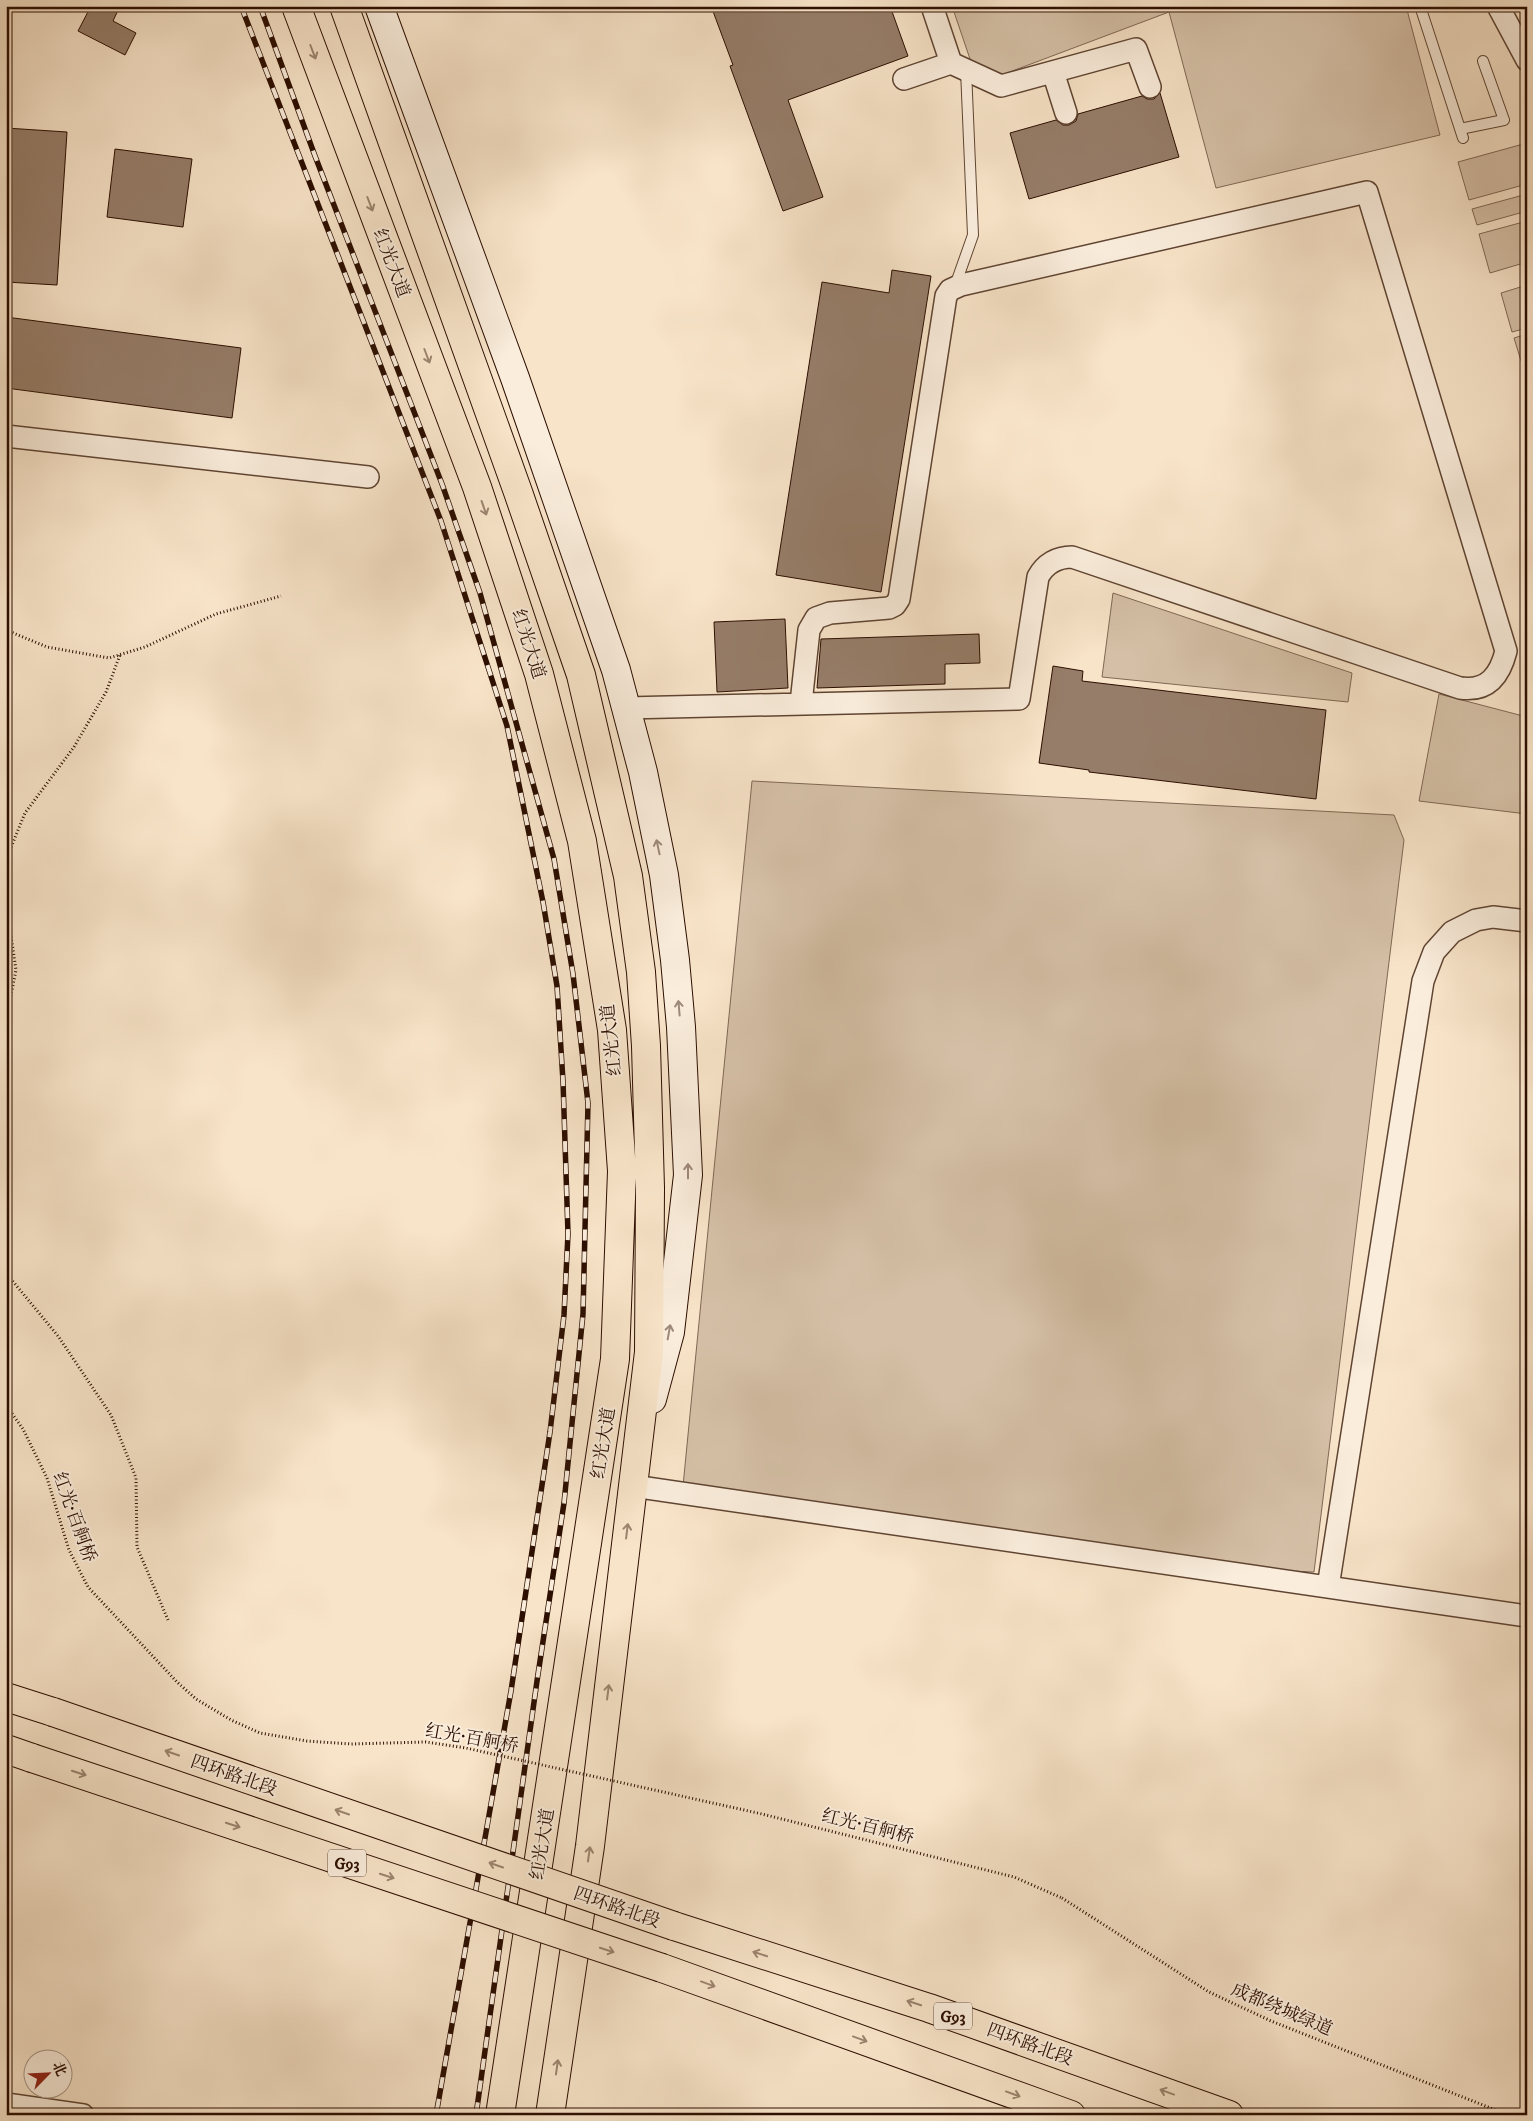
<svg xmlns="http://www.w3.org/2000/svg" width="1533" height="2121" font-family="'IM FELL DW Pica','Noto Serif SC',serif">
	<rect width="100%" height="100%" fill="#f8e4c9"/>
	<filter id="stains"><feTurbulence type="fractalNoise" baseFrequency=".004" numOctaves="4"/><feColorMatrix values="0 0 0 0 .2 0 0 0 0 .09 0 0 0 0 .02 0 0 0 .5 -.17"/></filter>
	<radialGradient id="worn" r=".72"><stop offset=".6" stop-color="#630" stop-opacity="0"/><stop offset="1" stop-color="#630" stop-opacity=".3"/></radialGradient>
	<path fill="#d5c0a7" stroke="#806754" d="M952,6h454l34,129 -224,53 -47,-176 -170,64 -28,-14z
		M1527,143v41l-58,16 -11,-38z
		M1527,194v17l-50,14 -5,-16z
		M1527,221v41l-37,11 -11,-39z
		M1527,285v43l-15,4 -11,-39z
		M1527,334v43h-1l-12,-39z
		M1113,593l239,80 -4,29 -246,-25z
		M1439,694l88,23v97l-108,-13z
		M752,781l642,34 10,25 -90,732 -48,-2 -583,-84z"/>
	<path fill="#967d69" stroke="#2c0e00" d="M91,6h29l-7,15 23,12 -11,22 -47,-24z
		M711,6h179l18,50 -120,44 35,97 -40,14 -53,-145 3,-1z
		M1160,93l19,64 -150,42 -19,-66 46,-13 7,5h6l7,-4 2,-7 64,-18 5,3h7z
		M6,128l61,4 -10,153 -51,-3z
		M115,149l77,10 -9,68 -76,-10z
		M892,270l39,6 -50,316 -105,-17 46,-293 67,11z
		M6,317l235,31 -9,70 -226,-30z
		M785,619l3,69 -71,4 -3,-70z
		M979,634l1,29 -35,1v20l-128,4 4,-49z
		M1053,666l30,5 -1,10 244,29 -10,89 -227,-27v-2l-50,-7z"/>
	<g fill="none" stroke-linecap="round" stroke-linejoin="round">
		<g stroke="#5f4432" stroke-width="12">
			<path id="service" d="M1420,6l43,132
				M1460,129l44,-9 -21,-59
				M955,286l18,-51 -7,-165"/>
		</g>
		<g stroke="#5f4432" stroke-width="24">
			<path id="minor" d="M932,6l19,57 50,23 135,-37 14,38
				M1498,6l29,54
				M1053,72l13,41
				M904,79l47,-16
				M6,436l362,41
				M626,708l393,-9 19,-122c7,-13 19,-20 34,-20l388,131c28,4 40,-13 46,-37l-139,-459 -406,93 -11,5 -4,6 -47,303 -4,6 -6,3 -59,5 -14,5 -7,12 -8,73
				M633,1486l894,130
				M1328,1587l95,-606 11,-29 18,-20 24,-12 17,-3 34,4
				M6,2104l77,11"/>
		</g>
		<g stroke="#2c0e00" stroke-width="30">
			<path id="secondary" d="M379,6l136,372 101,292 27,102 21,103 11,85 6,67 7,148 -18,157 -18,67"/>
		</g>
		<g stroke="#2c0e00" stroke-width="30">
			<path id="trunk" d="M296,6l181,481 62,187 43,167 30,189 10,141 -7,188 -115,756
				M344,6l174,486 63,183 47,201 13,96 5,74 4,142 -1,164 -59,494 -40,269"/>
		</g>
		<g stroke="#2c0e00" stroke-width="30">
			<path id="motorway" d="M6,1697l47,15
				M6,1749l26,9
				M674,1926l255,82 300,107
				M662,1968l409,147"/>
		</g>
		<path stroke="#2c0e00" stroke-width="3" stroke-dasharray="1 2.5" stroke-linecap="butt" d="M6,630l41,17 62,11 36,-11 71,-33 65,-18
			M6,860l19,-47 49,-66 32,-55 14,-37
			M6,902l10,68 -10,50
			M6,1273l52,63 53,79 25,63 1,69 31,73
			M1062,1898l147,94 62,29 237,94"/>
		<use href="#service" stroke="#faeddc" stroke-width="10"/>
		<use href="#minor" stroke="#faeddc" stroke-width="21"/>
		<use href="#secondary" stroke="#faeddc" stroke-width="28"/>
		<use href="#trunk" stroke="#f8e4c9" stroke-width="28"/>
		<use href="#motorway" stroke="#f8e4c9" stroke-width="28"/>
		<g stroke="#2c0e00" stroke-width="5.5">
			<path id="rail" d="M241,6l200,515 66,205 36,176 14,84 6,95 5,153 -4,81 -14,117 -39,259 -75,424
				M260,6l55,150 127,328 38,109 74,266 19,115 15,129 -5,211 -19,189 -27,178 -61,434"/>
		</g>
		<use href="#rail" stroke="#faeddc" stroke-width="4" stroke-dasharray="11" stroke-linecap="butt"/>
		<g stroke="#2c0e00" stroke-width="30" stroke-linecap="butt">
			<path id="motorway-bridge" d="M53,1712l621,214
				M32,1758l630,210"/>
		</g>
		<path stroke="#2c0e00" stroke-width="3" stroke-dasharray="1 2.5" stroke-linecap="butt" d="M6,1405l17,24 24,49 22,72 19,37 89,95 19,17 35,21 29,13 47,8 44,3 75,-2 40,6 296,66 252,63 48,21"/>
		<use href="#motorway-bridge" stroke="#f8e4c9" stroke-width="28"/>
	</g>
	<defs><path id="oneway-shaft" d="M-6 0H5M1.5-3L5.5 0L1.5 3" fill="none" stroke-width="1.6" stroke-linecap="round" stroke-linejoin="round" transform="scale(1.25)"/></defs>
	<g stroke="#9c846f">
		<use href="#oneway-shaft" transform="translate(313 52) rotate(69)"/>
		<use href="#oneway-shaft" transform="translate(370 204) rotate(69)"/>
		<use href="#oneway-shaft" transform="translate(427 356) rotate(69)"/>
		<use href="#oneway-shaft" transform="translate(484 508) rotate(71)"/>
		<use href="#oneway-shaft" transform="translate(627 1531) rotate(-83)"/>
		<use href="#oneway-shaft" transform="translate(608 1692) rotate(-83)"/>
		<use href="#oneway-shaft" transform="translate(172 1753) rotate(-161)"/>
		<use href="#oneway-shaft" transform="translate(79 1773) rotate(18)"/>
		<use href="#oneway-shaft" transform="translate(342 1812) rotate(-161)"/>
		<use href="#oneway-shaft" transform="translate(233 1825) rotate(18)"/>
		<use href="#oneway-shaft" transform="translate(589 1854) rotate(-82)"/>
		<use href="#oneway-shaft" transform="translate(496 1865) rotate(-161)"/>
		<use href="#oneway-shaft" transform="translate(387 1876) rotate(18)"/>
		<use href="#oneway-shaft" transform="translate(607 1950) rotate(18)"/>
		<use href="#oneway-shaft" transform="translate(760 1954) rotate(-162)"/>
		<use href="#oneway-shaft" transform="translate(708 1984) rotate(20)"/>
		<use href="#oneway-shaft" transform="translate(914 2003) rotate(-162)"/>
		<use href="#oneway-shaft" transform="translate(860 2039) rotate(20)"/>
		<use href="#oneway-shaft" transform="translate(557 2067) rotate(-82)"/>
		<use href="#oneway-shaft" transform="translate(1167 2092) rotate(-160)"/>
		<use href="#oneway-shaft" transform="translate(1013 2094) rotate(20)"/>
	</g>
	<g stroke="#9d8979">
		<use href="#oneway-shaft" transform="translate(658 847) rotate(-102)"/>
		<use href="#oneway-shaft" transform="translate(679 1008) rotate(-95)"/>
		<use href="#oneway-shaft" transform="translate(688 1171) rotate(-90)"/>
		<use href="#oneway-shaft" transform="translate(669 1332) rotate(-80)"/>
	</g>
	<g text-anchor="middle" stroke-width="4" stroke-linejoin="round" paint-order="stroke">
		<g fill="#faeddc" stroke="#6a5142" stroke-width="1">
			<rect x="328" y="1849.5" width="38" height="27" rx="4"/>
			<rect x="934" y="2002.5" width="38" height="27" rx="4"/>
		</g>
		<g font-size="16" font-weight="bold" fill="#2c0e00">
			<text x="347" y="1869">G93</text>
			<text x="953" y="2022">G93</text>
		</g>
		<g font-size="18" fill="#2c0e00" stroke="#faeddc">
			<text transform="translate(392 263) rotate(69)" y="6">红光大道</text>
			<text transform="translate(529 644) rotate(72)" y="6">红光大道</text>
			<text transform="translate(611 1040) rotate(-96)" y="6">红光大道</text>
			<text transform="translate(603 1443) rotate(-81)" y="6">红光大道</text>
			<text transform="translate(75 1517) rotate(70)" y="6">红光·百舸桥</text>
			<text transform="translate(472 1738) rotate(10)" y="6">红光·百舸桥</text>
			<text transform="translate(234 1775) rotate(19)" y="6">四环路北段</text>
			<text transform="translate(868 1826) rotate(14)" y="6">红光·百舸桥</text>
			<text transform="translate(542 1844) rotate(-81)" y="6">红光大道</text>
			<text transform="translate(617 1907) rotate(19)" y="6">四环路北段</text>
			<text transform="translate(1282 2009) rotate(23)" y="6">成都绕城绿道</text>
			<text transform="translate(1030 2044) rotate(20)" y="6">四环路北段</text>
		</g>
	</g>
	<rect width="1533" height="2121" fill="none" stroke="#f8e4c9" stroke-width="25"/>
	<rect x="8" y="8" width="1518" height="2106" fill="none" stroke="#2c0e00" stroke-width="2.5"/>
	<rect x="12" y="12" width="1508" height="2096" fill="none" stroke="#2c0e00"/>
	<g transform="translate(48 2074) rotate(66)"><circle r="24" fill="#faeddc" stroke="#a89484"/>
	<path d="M0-4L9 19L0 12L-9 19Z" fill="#8f2418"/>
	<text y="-8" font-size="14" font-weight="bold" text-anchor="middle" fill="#2c0e00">北</text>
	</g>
	<rect width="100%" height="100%" filter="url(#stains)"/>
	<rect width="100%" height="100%" fill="url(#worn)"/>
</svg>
